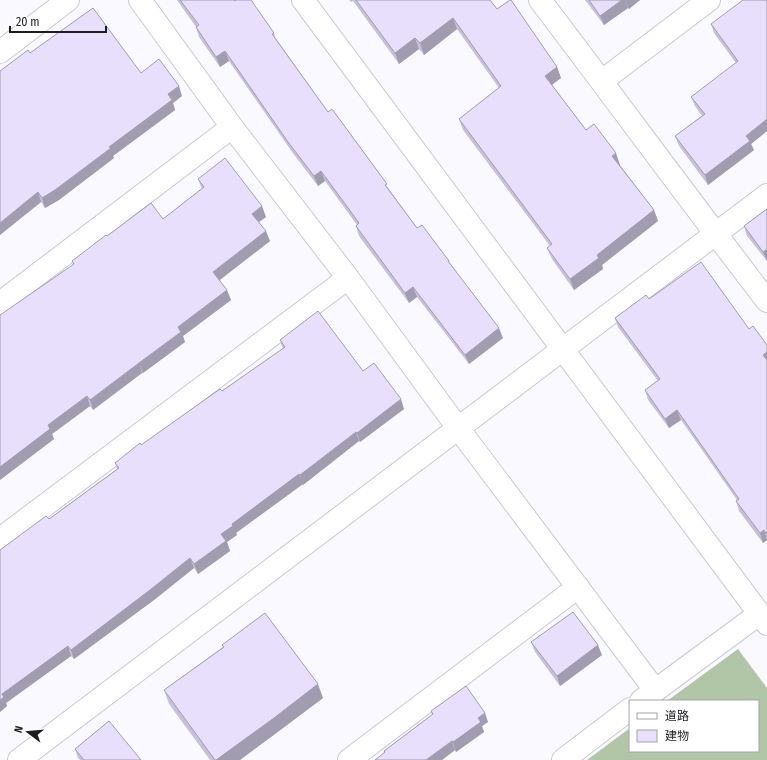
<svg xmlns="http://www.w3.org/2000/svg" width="767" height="760" font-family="'Fira Sans Condensed','Noto Sans JP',sans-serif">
	<rect width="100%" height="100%" fill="#faf9ff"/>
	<path fill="#b1c6a6" d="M738,649l29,39v72h-180l43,-32v23h128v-50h-91z"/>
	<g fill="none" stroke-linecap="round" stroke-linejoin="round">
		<g stroke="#cac8d6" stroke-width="24">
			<path id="minor" d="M140,0l92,127 116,151 110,150 197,262
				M540,0c76,100 150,201 227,301
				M0,52l68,-52
				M602,81l107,-81
				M0,303l232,-176
				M0,539l348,-261
				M641,701l118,-87
				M19,760l748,-565
				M349,760l229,-173
				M563,760l67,-51"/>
		</g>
		<g stroke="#cac8d6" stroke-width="24">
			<path id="tertiary" d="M303,0l464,624"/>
		</g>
		<use href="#minor" stroke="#fff" stroke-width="22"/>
		<use href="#tertiary" stroke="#fff" stroke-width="22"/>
	</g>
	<path fill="#c8c0d9" d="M177,0h57l40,33 1,4 53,75 61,77 28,39 32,33 1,2 53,75 -34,26 -52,-67 -8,6 -50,-67 -3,-10 1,-1 -32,-44 -7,5 -26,-34 -63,-91 -9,6 -21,-30 -3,-10z
		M349,0h141l7,9 60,58 4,11 -9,7 34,45 34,35 34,45 4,11 -56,44 1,4 -29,21 -22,-31 -5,-11 3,-2 -87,-116 -4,-11 40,-31 -42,-59 -33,26 -5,-6 -20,15 -46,-63 -2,1z
		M585,0h55l-11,9 -1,-1 -24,17z
		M767,0v131l-16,13 3,6 -46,35 -29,-39 -4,-10 27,-20 -7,-10 -4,-9 45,-34 -22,-30 -3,-9z
		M30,53l111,20 41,23 -9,7 2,7 -62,46 1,2 -55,42 -14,8 -4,-6 -41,33v-164z
		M198,179l68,38 -7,5 11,19 -50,39 11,20 -48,36 2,6 -42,31h-1l-49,37 -3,-4 -38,28 2,5 -54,41 73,-216 -1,-3 35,-25 56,-17 39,-30z
		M767,209v52l-20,-25 -3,-10z
		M649,299l100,30 18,16v195l-4,3 -24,-32 -3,-10 1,-1 -56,-80 -12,8 -21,-28 -3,-10 13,-9 -40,-54 -3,-9z
		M280,340l83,31 41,38 -44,33 -1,-1 -56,44v-1l-67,49 1,2 -10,7 3,9 -32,23 -4,-6 -40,32 -80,59 -3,-3 -65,47 1,3 -7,6 49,-193 68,-50 -2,-6 107,-72 61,-42z
		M531,642l71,13 -42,31 -25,-34z
		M222,645l101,53 -44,33 -39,29h-30l-41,-56 -5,-14 59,-43z
		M431,711l54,2 3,9 -6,4 2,6 -28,20 -1,-2 -13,10h-67l10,-7 -1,-2 48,-36z
		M75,749l66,11h-61l-2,-2z"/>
	<path fill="#a29cb0" d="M622,0h3l3,8 -24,17 -4,-9z
		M625,0h15l-11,9z
		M453,18l4,11 -33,26 -4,-12z
		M415,38l4,11 -20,15 -4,-11z
		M225,51l4,10 -9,6 -4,-10z
		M557,67l4,11 -12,9 -4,-11z
		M179,86l3,10 -9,7 2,7 -62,46 1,2 -55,42 -14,8 -3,-10 67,-51 59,-53z
		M767,119v12l-16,13 3,6 -46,35 -3,-10 41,-39z
		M616,153l4,12 -4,2 -4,-11z
		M321,171l4,10 -7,5 -4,-10z
		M38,192l3,10 -41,33v-12z
		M262,206l4,11 -10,7 -4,-10z
		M654,210l4,11 -56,44 1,4 -29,21 -4,-11 27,-24z
		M266,231l4,10 -53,41 -4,-10z
		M767,249v12l-4,-9z
		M413,287l4,10 -8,6 -4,-10z
		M227,290l4,10 -48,36 2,6 -42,31 -4,-10 39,-36z
		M499,328l4,10 -34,26 -4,-9z
		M767,352v12l-4,-9z
		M139,363l3,10 -49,37 -3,-10z
		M87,396l3,10 -38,28 2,5 -54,41v-13l48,-42z
		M401,399l3,10 -44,33 -3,-9z
		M677,410l4,10 -12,8 -4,-9z
		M356,432l3,9 -56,44 -3,-10z
		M299,474l4,10 -67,49 1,2 -10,7 3,9 -32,23 -4,-10 27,-30 11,-10z
		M764,530l3,10 -4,3 -3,-10z
		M190,558l4,10 -40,32 -80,59 -3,-9z
		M598,645l4,10 -42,31 -3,-10z
		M68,646l3,10 -65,47 1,3 -7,6v-12l2,-6z
		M318,684l5,14 -44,33 -39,29h-24z
		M485,713l3,9 -6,4 2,6 -28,20 -3,-10 25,-24z
		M452,741l3,9 -13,10h-16z"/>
	<path fill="#e8dffc" stroke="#a29cb0" d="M180,0h54l1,1v-1h16l23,33 -2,1 56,78 4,-3 55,75 -2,1 32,43 5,-3 27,36h-1l51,67 -34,27 -52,-68 -8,6 -49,-67 3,-3 -38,-52 -7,5 -26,-34 -63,-91 -9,6 -20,-30 3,-2z
		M356,0h134l7,9 13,-9h1l46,67 -12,9 41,54 8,-6 22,29 -4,3 42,54 -57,45 2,3 -29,21 -23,-31 5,-4 -93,-125 42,-33 -48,-68 -33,25 -5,-5 -20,15z
		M589,0h33l-22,16z
		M743,0h24v119l-21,17 4,5 -45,34 -30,-39 30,-22 -14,-17 47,-36 -27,-37z
		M93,8l48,65 18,-14 20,27 -11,8 4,6 -63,47 2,1 -56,42 -13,8 -4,-6 -38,31v-152l28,-21 2,3z
		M225,158l37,48 -10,8 14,17 -53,41 14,18 -49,37 3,5 -42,31 -49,37 -3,-4 -39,29 2,4 -50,38v-152l74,-51 -2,-3 34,-26 1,1 44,-33 12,16 41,-32 -6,-8z
		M767,209v40l-4,3 -19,-26z
		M701,262l48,67 4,-3 14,19v7l-4,3 4,5v175l-3,-5 -4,3 -24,-32 3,-2 -62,-89 -12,9 -20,-29 15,-11 -45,-61 31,-23 3,4z
		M318,311l45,60 11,-8 27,36 -44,34 -1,-1 -56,43 -1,-1 -67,50 1,2 -12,8 5,7 -32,23 -4,-6 -40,32 -79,60 -3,-4 -66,48 2,3 -4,3v-150l46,-34 3,3 70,-51 -4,-5 25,-20 1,2 79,-56 2,2 63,-44 -5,-7z
		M573,612l25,33 -41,31 -26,-34z
		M265,613l53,71 -44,34 -58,42h-1l-51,-70 60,-43 -2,-2z
		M466,686l19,27 -7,5 3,4 -28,20 -1,-1 -26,19h-51l10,-8 -1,-1 49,-37 -2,-3z
		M109,721l32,39h-57l-9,-11z"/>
	<rect x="629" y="700" width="130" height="52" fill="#ffffff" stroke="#a5a4a6"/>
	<rect x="637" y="713" width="20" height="6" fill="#ffffff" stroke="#a5a4a6"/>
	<text x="665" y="720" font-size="12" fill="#1d1c21">道路</text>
	<rect x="637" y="730" width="20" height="12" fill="#e8dffc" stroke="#a5a4a6"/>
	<text x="665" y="740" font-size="12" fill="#1d1c21">建物</text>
	<g transform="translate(28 732) rotate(286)" stroke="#ffffff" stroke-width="3" paint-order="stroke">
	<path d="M0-3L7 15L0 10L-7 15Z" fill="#1d1c21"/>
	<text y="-6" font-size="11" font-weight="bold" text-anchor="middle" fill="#1d1c21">N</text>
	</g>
	<path d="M10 26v6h96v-6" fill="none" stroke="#1d1c21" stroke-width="2"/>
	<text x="16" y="26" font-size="12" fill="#1d1c21" stroke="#ffffff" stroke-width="3" paint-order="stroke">20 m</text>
</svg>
